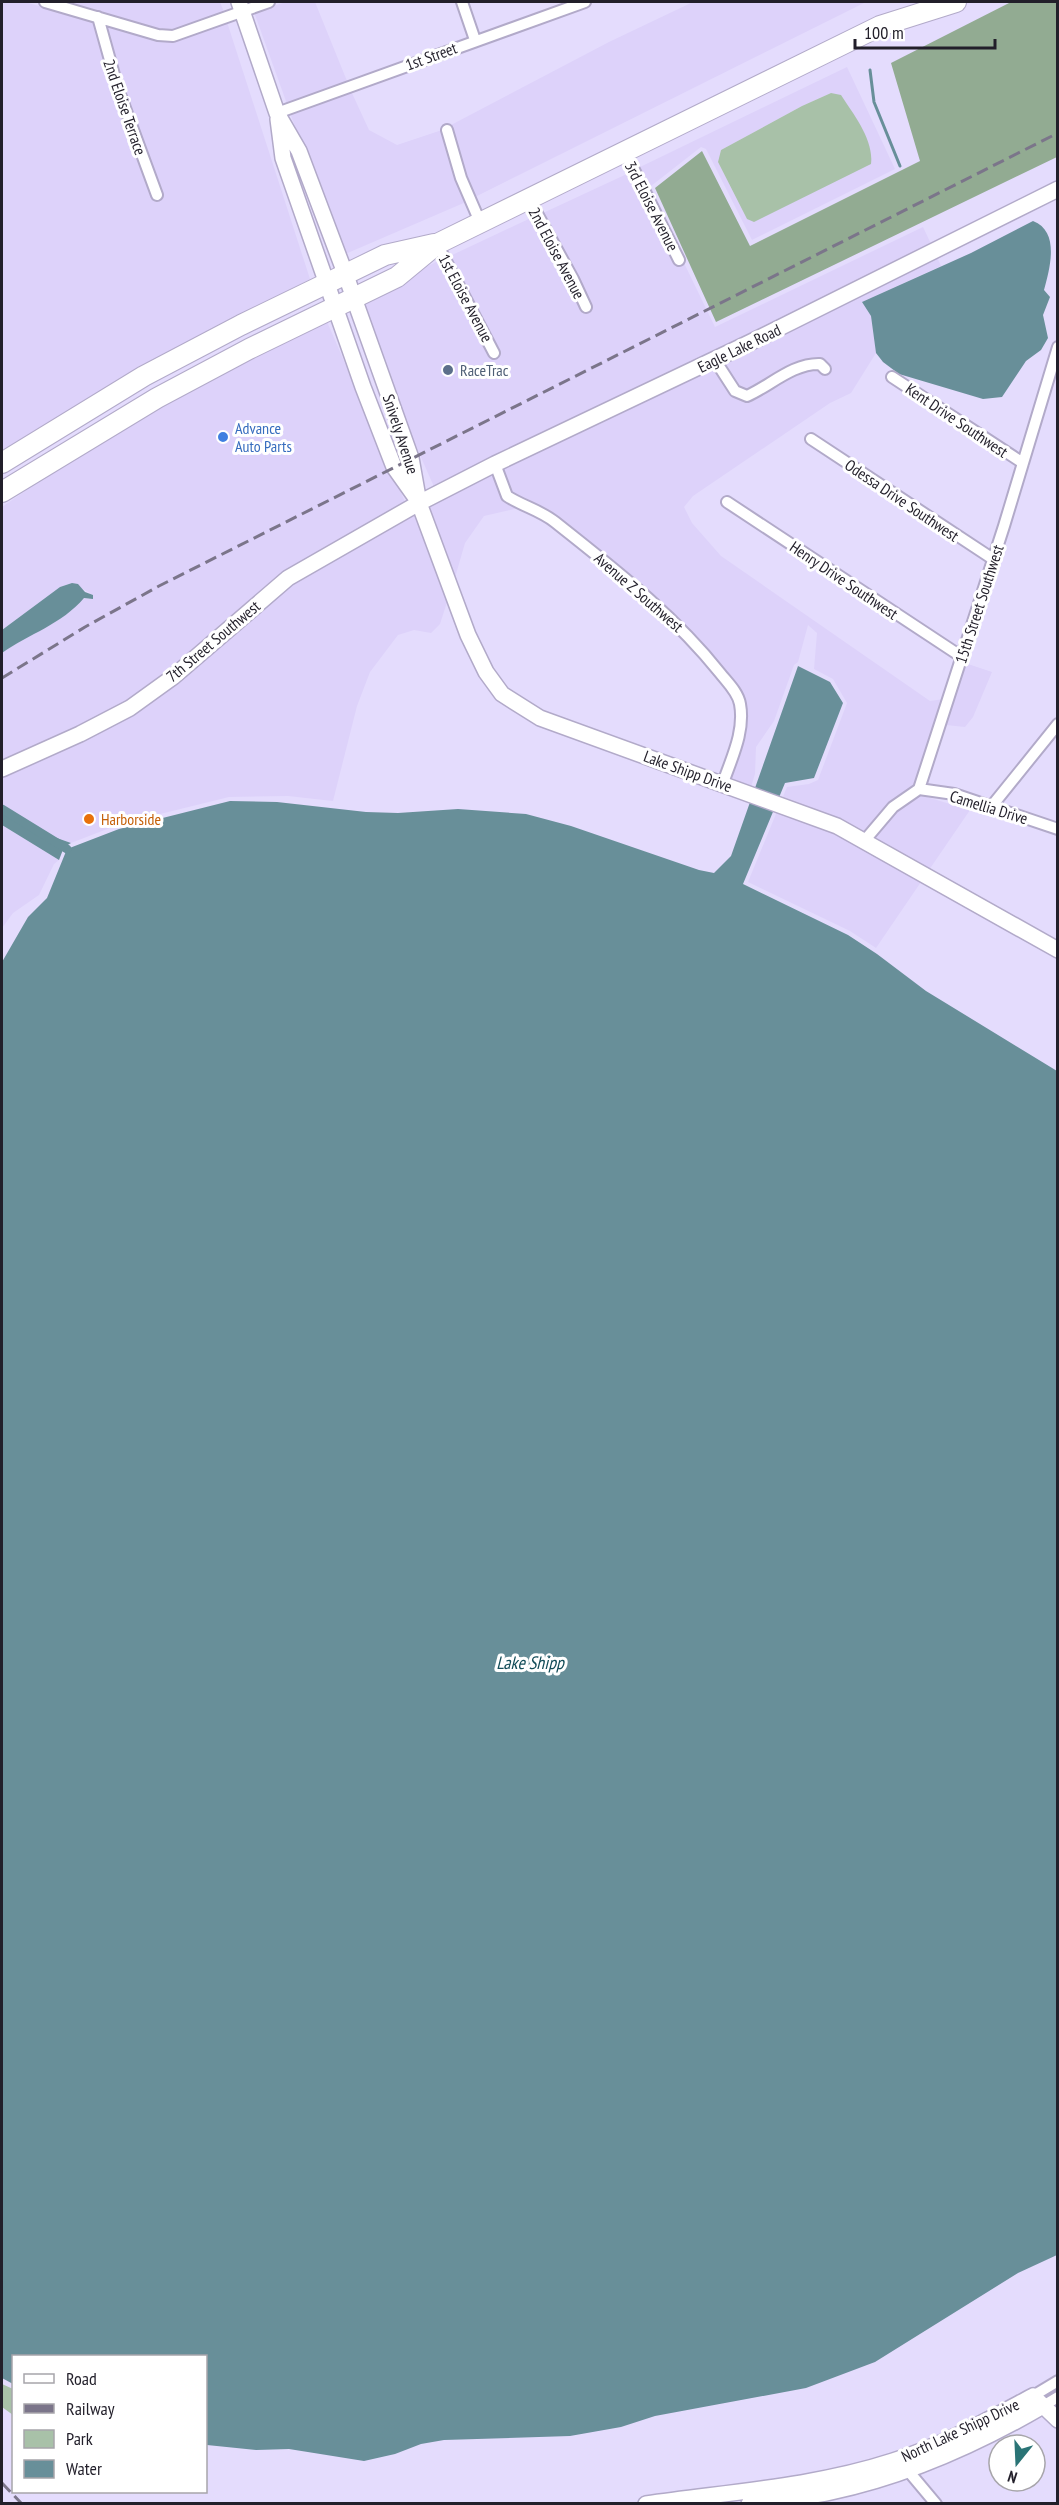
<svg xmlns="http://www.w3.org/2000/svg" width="1059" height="2505" font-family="'PT Sans Narrow',sans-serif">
	<rect width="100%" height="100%" fill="#e4dcfd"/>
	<path fill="#ddd2fa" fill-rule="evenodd" d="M2,2h23l69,20 19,70 42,110 8,-5 -41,-110 -17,-62 52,15 15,2 55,-20 83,257 -92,48 -216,123z
		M65,2h155l4,10 -51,19 -14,-1z
		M286,2h29l32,79 -60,23 -33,-92z
		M693,2h173l-391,195 -10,-22 -14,-50 158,-83z
		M847,67l48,102 -143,71 -46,-91 -5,-2 -50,39 17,41 -30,-59zM831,93l-84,126 -29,-57 3,-12 81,-44z
		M351,91l18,39 28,15 45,-15 24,72 -123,53 -53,-142z
		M629,173l48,94 7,-4 31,64 208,-100 9,19 -497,243 -41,-93 -35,-96 81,-40 53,100 8,-6 -51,-98 83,-39 51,97 8,-6 -49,-95z
		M936,255l5,11 -79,36 9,14 5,37 -25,40 -21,10 -137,93 -9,11 8,16 29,33 209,145 14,-2 -30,87 -24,17 -26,30 -82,-34 5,-12 22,-3 9,-4 29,-77 -14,-24 -19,-10 3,-36 -9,-8 -10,37 -4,3 -20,56 -18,26 -1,27 -4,13 -22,-8 11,-29 7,-31 -11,-34 -44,-54 -41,-39 -93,-75 -26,-16 -21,-9 -9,-25 211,-101 19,29 14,6 42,-23 14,-5 16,-4 6,7 7,-7 -8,-9 -8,-1 -30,9 -39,23 -8,-4 -16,-25z
		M325,317l81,187 -190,130 -88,69 -126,60v-110l82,-55 5,1 1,-6 -18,-10 -12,4 -58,43v-123l106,-73z
		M492,471l10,27 17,10 -35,8 -19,27 -11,38 -29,-76z
		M416,510l33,86 -9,28 -9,9 -17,-3 -16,5 -28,37 -13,34 -24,95 -45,-5 -59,1 -77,19 -19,3 -62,24 -34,-12 -35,-20v-36l80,-36 209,-157z
		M965,663l27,9 -19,45 -8,10 -19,-2z
		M920,795l50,15 -41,60 -56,-32 23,-27z
		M778,809l38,14 107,56 -47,69 -26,-17 -102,-49z
		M2,825l57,35 -5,4 -15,31 -26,18 -11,15z"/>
	<path fill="#a8c1a8" d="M831,93l10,2c13,20 33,45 30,69l-117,58 -7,-3 -29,-57 3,-12 81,-44z
		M2,2384l11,5v26l-11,-8z"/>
	<path fill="#92ab92" d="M1011,2h46v155l-341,165 -61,-134 47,-37 48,95 170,-85 -29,-98z"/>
	<path fill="#688f99" d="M1033,221c26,10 18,44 11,69l6,7 -7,18 5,23 -7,12 -15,11 -24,36 -19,2 -84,-25 -16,-12 -7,-9 -5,-37 -9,-14 109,-49z
		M72,583l6,1 7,8 8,3v4l-9,-1c-22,26 -55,36 -82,55v-23l58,-43z
		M798,666l32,16 13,21 -29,75 -29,5 -42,101 105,51 29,19 49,37 131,80v1184l-39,18 -143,89 -69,26 -151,28 -34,11 -51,9 -126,4 -23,4 -26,10 -31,7 -75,-12 -33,1 -49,-5 -1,-89h-192l-1,28 -11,-6v-1416l26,-45 19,-19 20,-49 52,-20 111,-28 47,1 89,10 32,1 60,-4 68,5 45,12 128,44 15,3 17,-17z
		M2,811l35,20 34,12 -7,4 -5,13 -57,-35z"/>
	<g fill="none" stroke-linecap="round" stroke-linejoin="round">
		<path stroke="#688f99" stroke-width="3" d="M870,70l4,32 26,64"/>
		<path stroke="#688f99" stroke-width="9" d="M2,809l65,40"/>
		<g stroke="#b2aac9" stroke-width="14">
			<path id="street" d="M45,2l113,33 15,1 96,-34
				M462,2l13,38
				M98,17l20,72 39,106
				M277,113l308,-111
				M447,130l14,48 19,44
				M625,152l54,108
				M529,199l44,80 13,28
				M437,244l57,109
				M715,360l20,31 12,5c23,-10 46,-33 73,-32l5,5
				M892,377l131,86
				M811,439l182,120
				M495,464l12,32c15,10 33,14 48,26 59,47 118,92 165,151 7,9 18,19 20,31 5,27 -8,53 -17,79
				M727,502l235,155
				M919,789l35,5 104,35
				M991,807l67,-83
				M865,840l28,-33 26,-18 85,-263 54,-179
				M1033,2396l25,-15
				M1043,2406l15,-9
				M905,2467l31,37"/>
		</g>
		<g stroke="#b2aac9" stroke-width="18">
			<path id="secondary" d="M239,2l38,111 22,38 46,122 66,185 8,45 49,132 18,37 16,22 38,24 297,108 221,124
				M278,119l5,39 80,229 31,80 22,31
				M2,769l78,-35 50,-26 43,-31 115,-99 131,-75 76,-39 254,-121 309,-154
				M646,2504c82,-12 167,-17 247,-43 49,-15 95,-41 140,-65l25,24
				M749,2504c27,-4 55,-6 82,-12 76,-16 145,-47 212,-86"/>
		</g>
		<g stroke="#b2aac9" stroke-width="22">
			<path id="highway" d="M2,463l142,-87 97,-51 144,-70 49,-11
				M2,492l155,-94 92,-49 148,-72 40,-33 443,-218 76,-24"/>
		</g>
		<use href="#street" stroke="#fff" stroke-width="10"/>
		<use href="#secondary" stroke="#fff" stroke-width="15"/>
		<use href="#highway" stroke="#fff" stroke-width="20"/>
		<path stroke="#7b758a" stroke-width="3" stroke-dasharray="12 6" stroke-linecap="butt" d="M2,678l83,-51 74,-41 899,-453
			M2,2483l20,21"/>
	</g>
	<circle fill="#5c6f8a" stroke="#fff" stroke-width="2" cx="448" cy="370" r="6"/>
	<circle fill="#3f7fe0" stroke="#fff" stroke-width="2" cx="223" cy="437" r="6"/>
	<circle fill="#e8710a" stroke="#fff" stroke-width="2" cx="89" cy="819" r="6"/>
	<g text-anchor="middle" stroke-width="6" stroke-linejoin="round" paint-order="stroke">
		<g font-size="16" fill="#221f2a" stroke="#fff">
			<text transform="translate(431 56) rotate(-20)" y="6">1st Street</text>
			<text transform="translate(125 107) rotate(71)" y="6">2nd Eloise Terrace</text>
			<text transform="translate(652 206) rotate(63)" y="6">3rd Eloise Avenue</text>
			<text transform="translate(557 253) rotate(62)" y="6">2nd Eloise Avenue</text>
			<text transform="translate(466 298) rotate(62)" y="6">1st Eloise Avenue</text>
			<text transform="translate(739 348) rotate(-26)" y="6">Eagle Lake Road</text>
			<text transform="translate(957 420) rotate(34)" y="6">Kent Drive Southwest</text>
			<text transform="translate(401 434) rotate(72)" y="6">Snively Avenue</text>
			<text transform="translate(902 500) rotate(34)" y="6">Odessa Drive Southwest</text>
			<text transform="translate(844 580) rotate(34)" y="6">Henry Drive Southwest</text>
			<text transform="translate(639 592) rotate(41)" y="6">Avenue Z Southwest</text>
			<text transform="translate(979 604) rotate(-72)" y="6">15th Street Southwest</text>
			<text transform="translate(213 641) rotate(-40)" y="6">7th Street Southwest</text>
			<text transform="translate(688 771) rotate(20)" y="6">Lake Shipp Drive</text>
			<text transform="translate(989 807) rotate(17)" y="6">Camellia Drive</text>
			<text transform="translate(960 2430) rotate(-25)" y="6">North Lake Shipp Drive</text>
		</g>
		<g font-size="16" fill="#4e5e75" stroke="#fff" text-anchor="start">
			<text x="460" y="376">RaceTrac</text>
		</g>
		<g font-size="16" fill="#366cbe" stroke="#fff" text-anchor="start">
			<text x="235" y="434">Advance<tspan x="235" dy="18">Auto Parts</tspan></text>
		</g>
		<g font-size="16" fill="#c56008" stroke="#fff" text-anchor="start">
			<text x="101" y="825">Harborside</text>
		</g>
		<g font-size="18" font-style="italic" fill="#134d59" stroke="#fff">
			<text x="530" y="1669">Lake Shipp</text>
		</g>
	</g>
	<rect width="1059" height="2505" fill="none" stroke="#221f2a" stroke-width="6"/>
	<rect x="12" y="2355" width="195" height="138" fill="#ffffff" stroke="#a7a5aa" stroke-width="1.5"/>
	<rect x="24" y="2374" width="30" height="9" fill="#ffffff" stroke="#a7a5aa" stroke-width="1.5"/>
	<text x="66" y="2385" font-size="18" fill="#221f2a">Road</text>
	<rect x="24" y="2404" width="30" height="9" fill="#7b758a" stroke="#a7a5aa" stroke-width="1.5"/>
	<text x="66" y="2415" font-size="18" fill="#221f2a">Railway</text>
	<rect x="24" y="2430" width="30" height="18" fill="#a8c1a8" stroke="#a7a5aa" stroke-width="1.5"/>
	<text x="66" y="2445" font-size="18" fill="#221f2a">Park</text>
	<rect x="24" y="2460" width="30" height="18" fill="#688f99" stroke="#a7a5aa" stroke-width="1.5"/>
	<text x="66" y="2475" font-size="18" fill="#221f2a">Water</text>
	<g transform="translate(1017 2463) rotate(198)"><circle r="28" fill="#ffffff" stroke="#a7a5aa" stroke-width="1.5"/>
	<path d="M0-4.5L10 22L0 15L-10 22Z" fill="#2a7476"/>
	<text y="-9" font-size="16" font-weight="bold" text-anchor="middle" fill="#221f2a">N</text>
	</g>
	<path d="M855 39v9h140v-9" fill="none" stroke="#221f2a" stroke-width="3"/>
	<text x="864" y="39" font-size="18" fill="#221f2a" stroke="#ffffff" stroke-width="4.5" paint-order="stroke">100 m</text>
</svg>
